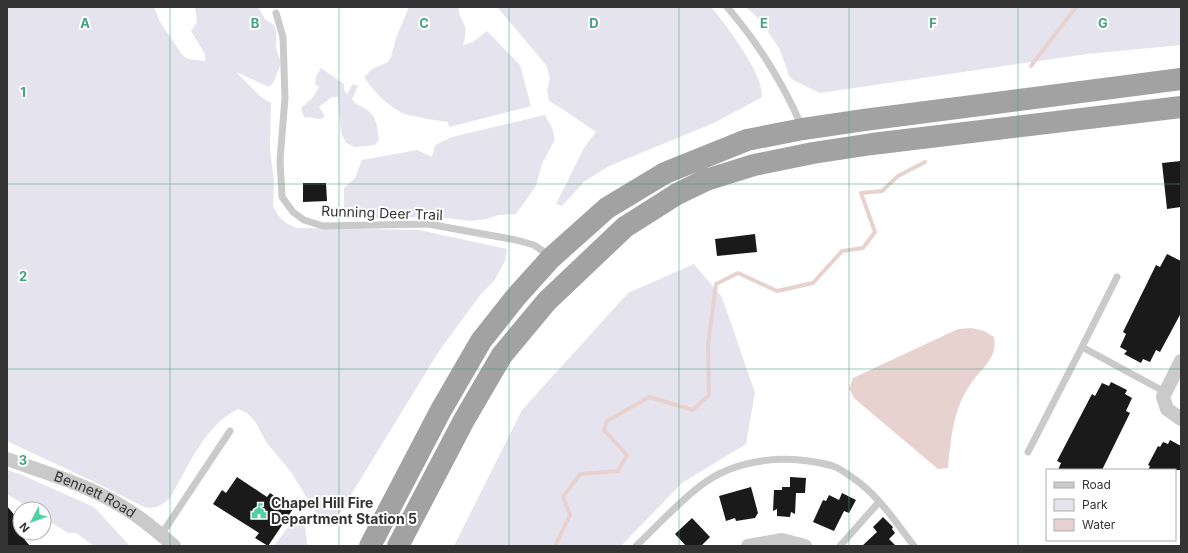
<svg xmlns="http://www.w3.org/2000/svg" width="1188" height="553" font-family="Inter,sans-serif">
	<rect width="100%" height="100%" fill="#fff"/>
	<path fill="#e5e3ed" d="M7,7h147l6,15 23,34 5,3 17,2v-7l-14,-23 6,-9 -2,-15h63l7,12 9,6 2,5v18l4,12v6l-7,17 -4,4 -33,-15 25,25 10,6 -1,47 4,31 -1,24 4,9 9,9 11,5 122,2 88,19 -2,12 -11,20 -13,13 -42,57 -104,170 -12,-1 -5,-4 -27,-44 -25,-30 -11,-21 -8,-8 -9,-4c-34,17 -50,58 -68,89 -7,7 -17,12 -26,9 -45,-24 -91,-44 -137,-66z
		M409,7h49c3,19 12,15 5,38l10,-3 14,-11 33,34 11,41 -82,21 -1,-5c-13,-2 -27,-4 -40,-7 -17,-5 -35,-24 -44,-38l8,-8 16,-7 3,-5 5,-19z
		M497,7h214c15,18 53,67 51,90l-48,26 -105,43 -24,15 -23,25 -6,-2 28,-56 12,-16c-16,-11 -30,-21 -47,-31l-2,-11 3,-12 -4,-13z
		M746,7h435v38l-94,9 -267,39 -27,-13 -4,-4 -9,-26 -18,-28z
		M321,68l23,16v6l3,4 6,-10 5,2 -6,13c3,5 5,5 10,8 15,7 15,18 17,33l-4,5 -20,2 -9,-4 -5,-11 -3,-35h-6l-13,10 6,9 -4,3 -17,-2 -3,-9 13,-12 5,-9 -4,-3 1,-7z
		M545,115l7,13 3,11 -13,25 -6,22 -20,28 -18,1 -11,4 -17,2 -32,-4 -79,1 -11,-1 -4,-3v-26l11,-10 7,-18 55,-10 15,7 3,-12 17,-8z
		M694,264l28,33 33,96 -9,51 -64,39 -61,63h-167l68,-136 106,-117z
		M7,470l13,4 74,33 36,39h-36l-18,-13h-8l-24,-15v-9h-13l-24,-15z
		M295,518l7,2 3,5 2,19 4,2h-37z"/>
	<path fill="#e8d2cf" d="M971,328l13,3 10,6c4,20 -11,30 -22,45 -19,26 -21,55 -24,86l-10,1 -83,-70 -6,-10 4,-11 105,-49z"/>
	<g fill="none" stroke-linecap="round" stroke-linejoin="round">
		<path stroke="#e8d2cf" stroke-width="4" d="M1031,66l45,-59
			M555,546l15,-31 -7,-18 17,-23 38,-3 9,-16 -23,-25 3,-9 42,-24 44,13 16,-15 -1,-50 8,-61 22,-11 39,18 36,-8 29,-32 21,-3 12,-16 -14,-39 21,-2 16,-15 27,-14"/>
	</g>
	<path fill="#1a1a1a" d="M1181,161v46l-14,2 -5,-46z
		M303,183h23l1,18 -24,1z
		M755,234l2,18 -40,4 -2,-17z
		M1167,254l14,7v52l-21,39 -4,-2 -6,12 -7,-3 -2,4 -17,-9 3,-3 -7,-4 6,-13 -3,-2 33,-67 4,2z
		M1111,382l16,8 -2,4 7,4 -6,13 4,2 -28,57h-44l3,-7 -4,-2 35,-67 3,2 7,-13 7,3z
		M1170,440l11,6v24h-33l2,-4 -2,-1 10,-19 2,1 3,-5 5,2z
		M237,477l30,20 3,-4 23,16 -25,37 -13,-8 4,-5 -46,-29 9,-14 4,3z
		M790,477l16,1 -1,15h-9l-1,21 -4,-2 -1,5 -13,-1v-7l-4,2 1,-21h8v-3h8z
		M751,487l7,26 -3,5 -19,3 -1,-3 -9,3 -7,-25z
		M842,493l14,7 -7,13 -5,-2 -10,20 -21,-9 10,-22 3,1 3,-6 10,5z
		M7,506l13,16v12l10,12h-23z
		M883,517l10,10 -1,2 3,4 -6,6 7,7h-34l15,-14 -4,-5z
		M692,518l18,19 -9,9h-15l-11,-12z"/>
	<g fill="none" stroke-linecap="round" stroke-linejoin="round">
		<path stroke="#cacaca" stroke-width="7" d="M727,7c32,37 56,76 75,120
			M276,13l7,24 2,61 -5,62 2,37 11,15 11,8 19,6 105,-2 88,16 18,5 16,11
			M1082,347l35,-70
			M1028,452l54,-105 83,45
			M161,535l69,-104
			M636,546c21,-20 41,-42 64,-60 37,-29 89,-32 133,-20 9,3 20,12 28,18 21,17 37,41 53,62
			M840,546l39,-44"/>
		<g stroke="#cacaca" stroke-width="14">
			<path d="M1181,361l-18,36 4,12 14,10"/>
			<path id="s1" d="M7,459c39,14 81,26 116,48 19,11 35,25 51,39"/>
			<path d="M748,546l34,-6 23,6"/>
		</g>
		<path stroke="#a2a2a2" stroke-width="22" d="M370,546l71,-136 40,-69 34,-43 36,-40 56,-50 58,-35 82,-33 56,-11 61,-9 317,-41
			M398,546l66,-126 38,-65 45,-54 78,-74 52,-33 29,-14 48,-15 59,-12 59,-9 309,-37"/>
	</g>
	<path fill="none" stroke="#45a281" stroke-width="1" stroke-opacity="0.55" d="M170,7v539M339,7v539M509,7v539M679,7v539M849,7v539M1018,7v539M7,184h1174M7,369h1174"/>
	<defs>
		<g id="civic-bare" transform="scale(1.2)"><path d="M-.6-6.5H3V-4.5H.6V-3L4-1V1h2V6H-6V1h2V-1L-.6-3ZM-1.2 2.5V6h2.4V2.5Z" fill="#4dd2a3" stroke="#fff" stroke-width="2.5" paint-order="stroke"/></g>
	</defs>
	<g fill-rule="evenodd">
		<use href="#civic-bare" x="259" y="511"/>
	</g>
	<g text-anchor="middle" stroke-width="4" stroke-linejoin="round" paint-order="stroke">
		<g font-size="14" fill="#333" stroke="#fff">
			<text transform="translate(382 213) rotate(2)" y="5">Running Deer Trail</text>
			<text dy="5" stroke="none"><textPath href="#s1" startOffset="95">Bennett Road</textPath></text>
		</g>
		<g font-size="14" font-weight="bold" fill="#333" stroke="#fff" text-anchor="start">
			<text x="271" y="508">Chapel Hill Fire<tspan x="271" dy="16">Department Station 5</tspan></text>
		</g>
	</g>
	<g font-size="13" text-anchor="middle" font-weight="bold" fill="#45a281" stroke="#fff" stroke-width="4" stroke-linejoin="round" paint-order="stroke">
		<text x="85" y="28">A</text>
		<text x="255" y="28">B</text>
		<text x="424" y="28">C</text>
		<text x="594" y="28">D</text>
		<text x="764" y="28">E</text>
		<text x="933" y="28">F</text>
		<text x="1103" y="28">G</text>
		<text x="23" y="97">1</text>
		<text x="23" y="281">2</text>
		<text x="23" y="465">3</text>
	</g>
	<rect width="1188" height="553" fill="none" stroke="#333333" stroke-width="16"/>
	<rect x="1046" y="469" width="130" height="72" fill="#ffffff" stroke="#adadad"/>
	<rect x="1054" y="482" width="20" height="6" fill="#cacaca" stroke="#adadad"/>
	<text x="1082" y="489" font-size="12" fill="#333333">Road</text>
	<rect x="1054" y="499" width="20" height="12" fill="#e5e3ed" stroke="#adadad"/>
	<text x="1082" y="509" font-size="12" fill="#333333">Park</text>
	<rect x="1054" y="519" width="20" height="12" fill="#e8d2cf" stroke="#adadad"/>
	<text x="1082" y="529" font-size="12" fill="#333333">Water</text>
	<g transform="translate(32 521) rotate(229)"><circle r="19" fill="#ffffff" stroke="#adadad"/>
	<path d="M0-3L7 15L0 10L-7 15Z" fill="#4dd2a3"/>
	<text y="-6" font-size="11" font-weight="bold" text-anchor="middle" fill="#333333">N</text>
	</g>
</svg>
